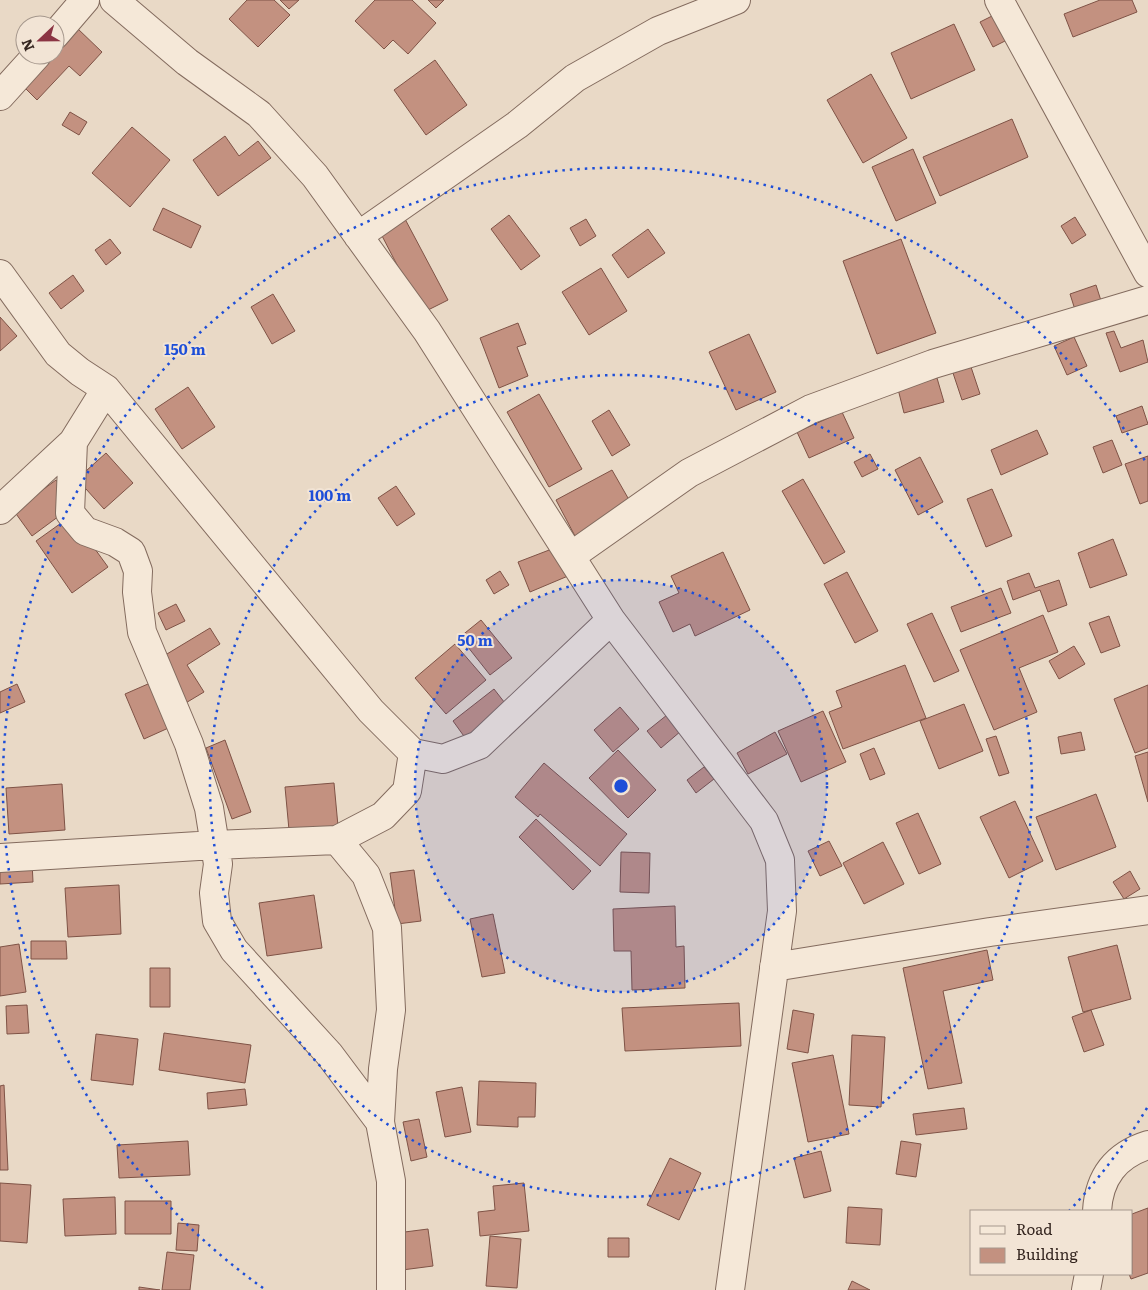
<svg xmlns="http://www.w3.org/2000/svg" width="1148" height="1290" font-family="Literata,serif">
	<rect width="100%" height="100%" fill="#e9d9c6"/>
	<path fill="#c39180" stroke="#7f5346" d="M247,0h27l16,15 -32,32 -29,-28z
		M280,0h19l-10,9z
		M375,0h37l24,23 -28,31 -15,-14 -9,9 -29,-28z
		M428,0h16l-8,8z
		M1100,0h32l5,12 -64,25 -9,-23z
		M1008,8l13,25 -28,14 -13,-25z
		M954,24l21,46 -64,29 -20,-46z
		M77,28l25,24 -22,24 -11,-10 -32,34 -15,-15 29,-30h4v-4z
		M435,60l32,45 -41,30 -32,-45z
		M871,74l36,64 -44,25 -36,-63z
		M70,112l17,10 -8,13 -17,-10z
		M1012,119l16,38 -88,39 -17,-39z
		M132,127l38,33 -40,47 -38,-34z
		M225,136l14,20 19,-15 13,17 -53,38 -25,-36z
		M913,149l23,54 -40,18 -24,-54z
		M163,208l38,18 -10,22 -38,-18z
		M509,215l31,41 -19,14 -30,-41z
		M1075,217l11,18 -14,9 -11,-18z
		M405,219l43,81 -26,13 -42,-81z
		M586,219l10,17 -16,10 -10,-18z
		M648,229l17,24 -37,25 -16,-23z
		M110,239l11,14 -15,12 -11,-15z
		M901,239l35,94 -59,21 -34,-93z
		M601,268l26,43 -38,24 -27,-43z
		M73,275l11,16 -23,18 -12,-16z
		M1096,285l7,22 -26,9 -7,-22z
		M273,294l22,37 -23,13 -21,-37z
		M0,317l17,19 -17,15z
		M518,323l8,21 -9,3 11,29 -29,12 -19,-50z
		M1114,331l7,17 22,-8 5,22 -28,10 -14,-39z
		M749,334l27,58 -40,18 -27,-58z
		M1074,337l13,29 -20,9 -13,-29z
		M971,367l9,27 -18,6 -9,-27z
		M937,378l7,24 -40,11 -6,-24z
		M188,387l27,40 -33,22 -27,-40z
		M539,394l43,75 -33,18 -42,-75z
		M1142,406l6,18 -26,9 -6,-17z
		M609,410l21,35 -18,11 -20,-35z
		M842,412l12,26 -45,20 -12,-26z
		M1037,430l11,24 -47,21 -10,-25z
		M1112,440l10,25 -19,8 -10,-26z
		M106,453l27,30 -29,26 -27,-30z
		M870,454l8,15 -16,8 -8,-15z
		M1148,456v45l-8,3 -15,-40z
		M920,457l23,45 -25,13 -23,-45z
		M612,470l20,35 -57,31 -19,-36z
		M803,479l42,73 -21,12 -42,-73z
		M56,480l18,25 -42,31 -18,-25z
		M396,486l19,28 -18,12 -19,-28z
		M992,489l20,47 -26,11 -19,-48z
		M71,516l37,51 -36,26 -36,-52z
		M1113,539l14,36 -37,13 -12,-35z
		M557,547l11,29 -38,16 -12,-30z
		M723,552l27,58 -55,26 -5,-12 -17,8 -14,-30 20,-9 -8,-17z
		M500,571l9,14 -15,9 -8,-14z
		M847,572l31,59 -23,12 -31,-59z
		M1029,573l6,15 24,-8 8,25 -19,7 -8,-22 -27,10 -6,-19z
		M1001,588l10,25 -50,19 -10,-25z
		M176,604l9,17 -19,9 -8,-17z
		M932,613l27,58 -25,11 -27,-58z
		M1043,615l15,37 -39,16 18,44 -43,18 -34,-80z
		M1109,616l11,30 -19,7 -12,-30z
		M481,620l31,38 -22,17 -30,-38z
		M210,628l10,16 -33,21 17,27 -20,12 -27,-44z
		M455,644l31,36 -40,34 -31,-36z
		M1074,646l11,18 -26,15 -10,-18z
		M905,665l21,53 -83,31 -14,-37 13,-5 -6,-16z
		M164,677l20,44 -40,18 -19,-45z
		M17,684l8,18 -25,11v-21z
		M1148,685v63l-13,5 -21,-54z
		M494,689l14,18 -42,32 -13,-18z
		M964,704l19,47 -44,18 -19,-48z
		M620,707l19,22 -26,23 -19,-22z
		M823,711l23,51 -45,20 -23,-51z
		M667,715l14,16 -20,17 -14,-17z
		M775,732l12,22 -39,20 -11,-21z
		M1081,732l4,18 -24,4 -3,-17z
		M996,736l13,37 -10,3 -13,-37z
		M225,740l26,72 -19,7 -26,-71z
		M874,748l11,26 -15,6 -10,-26z
		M618,750l38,40 -28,28 -39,-40z
		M1148,752v50l-13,-46z
		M544,763l83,71 -27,32 -60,-52 -2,3 -23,-20z
		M704,767l10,12 -18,14 -9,-13z
		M334,783l4,43 -49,4 -4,-43z
		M62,784l3,46 -56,4 -3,-46z
		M1096,794l20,53 -60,23 -20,-53z
		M1015,801l28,60 -34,17 -29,-61z
		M918,813l23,51 -22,10 -23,-51z
		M536,819l55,52 -18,19 -54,-53z
		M829,841l13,25 -22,10 -12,-25z
		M883,842l21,42 -40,20 -21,-41z
		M621,852l29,1 -1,40 -29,-1z
		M32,862l1,20 -33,2v-21z
		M414,870l7,51 -24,3 -7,-51z
		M1130,871l10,18 -16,10 -11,-17z
		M119,885l2,49 -53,3 -3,-49z
		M314,895l8,53 -55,8 -8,-53z
		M675,906l1,41 8,-1 1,42 -53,2 -1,-39h-17l-1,-42z
		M493,914l12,59 -23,4 -12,-58z
		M31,941h35l1,18h-36z
		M19,944l7,48 -26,4v-49z
		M1117,945l14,54 -48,13 -15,-55z
		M987,950l6,30 -50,11 19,92 -34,6 -25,-121z
		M150,968h20v39h-20z
		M739,1003l2,43 -116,5 -3,-43z
		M27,1005l2,28 -22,1 -1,-28z
		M793,1010l21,4 -6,39 -21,-4z
		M1091,1010l13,35 -20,7 -12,-35z
		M164,1033l87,12 -6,38 -86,-13z
		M96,1034l42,5 -5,46 -42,-5z
		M852,1035l33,2 -4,70 -32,-2z
		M833,1055l16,79 -41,8 -16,-79z
		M479,1081l57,2 -1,34h-17v10l-41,-2z
		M4,1085l4,85h-8v-84z
		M462,1087l9,45 -26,5 -9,-45z
		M245,1089l2,16 -39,4 -1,-16z
		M964,1108l3,21 -51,6 -3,-21z
		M419,1119l8,38 -16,4 -8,-39z
		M188,1141l2,34 -71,3 -2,-33z
		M901,1141l20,3 -5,33 -20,-3z
		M821,1151l10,40 -27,7 -10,-40z
		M670,1158l31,15 -22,47 -32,-15z
		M0,1183l31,2 -4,58 -27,-2z
		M524,1183l5,48 -49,5 -2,-24 17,-2 -2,-24z
		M115,1197l1,37 -51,2 -2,-37z
		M125,1201h46v33h-46z
		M848,1207l34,2 -2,36 -34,-2z
		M1148,1208v65l-17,6 -2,-5h3v-60z
		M178,1223l21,2 -2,26 -21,-1z
		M428,1229l5,37 -31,4 -5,-37z
		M490,1236l31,3 -4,49 -31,-2z
		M608,1238h21v19h-21z
		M167,1252l27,3 -4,35h-28z
		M852,1281l18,9h-22z
		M139,1287l21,3h-21z"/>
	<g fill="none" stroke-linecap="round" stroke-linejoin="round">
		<g stroke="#836b5e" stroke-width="30">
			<path id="minor" d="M114,0l73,62 72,52 56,62 112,155 184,289 153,201 16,39 2,51 -52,379
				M999,0l149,273
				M55,35l30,-35
				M0,96l37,-41
				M358,236l159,-111 58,-47 83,-47 78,-31
				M0,274l58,80 22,18 26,17 265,322 42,42 30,6 36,-14 132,-125
				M73,442l-3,71 15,18 30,11 16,10 7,19 -1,21 5,40 47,112 20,64 9,56 -4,29 3,28 17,29 95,104 51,68
				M0,510l73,-68 33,-53
				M571,556l118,-83 122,-64 122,-45 215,-64
				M337,840l29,35 21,53 4,82 -8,59 -3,53 11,59v109
				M0,858l215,-13 122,-5 46,-24 24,-25 6,-38
				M774,967l216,-35 158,-22
				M1097,1211c2,-34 19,-56 51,-66
				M1086,1290l3,-16"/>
		</g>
		<use href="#minor" stroke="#f5e8d8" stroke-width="28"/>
	</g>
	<circle cx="621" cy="786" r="206" fill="#1d4ed8" fill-opacity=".12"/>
	<g fill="none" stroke="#1d4ed8" stroke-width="2.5" stroke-dasharray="2.5 5">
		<circle cx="621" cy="786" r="206"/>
		<circle cx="621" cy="786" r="411"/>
		<path d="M1147 1108A617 617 0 0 1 1069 1211M263 1288A617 617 0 1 1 1147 464"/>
	</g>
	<circle cx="621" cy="786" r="8" fill="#1d4ed8" stroke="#f2e4d5" stroke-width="2.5"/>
	<g font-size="15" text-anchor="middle" font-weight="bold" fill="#1d4ed8" stroke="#f2e4d5" stroke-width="4" stroke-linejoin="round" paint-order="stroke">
		<text x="185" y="355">150 m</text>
		<text x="330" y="501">100 m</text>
		<text x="475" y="646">50 m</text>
	</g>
	<rect x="970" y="1210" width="162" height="65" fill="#f2e4d5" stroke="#a6988d"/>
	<rect x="980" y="1226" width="25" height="8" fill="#f5e8d8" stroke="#a6988d"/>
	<text x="1016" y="1235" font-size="15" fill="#352620">Road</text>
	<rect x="980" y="1248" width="25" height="15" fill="#c39180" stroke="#a6988d"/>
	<text x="1016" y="1260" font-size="15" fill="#352620">Building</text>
	<g transform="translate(40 40) rotate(248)"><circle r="24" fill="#f2e4d5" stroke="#a6988d"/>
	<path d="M0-4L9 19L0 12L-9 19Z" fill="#8b3443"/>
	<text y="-8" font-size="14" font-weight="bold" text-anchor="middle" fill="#352620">N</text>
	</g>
</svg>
